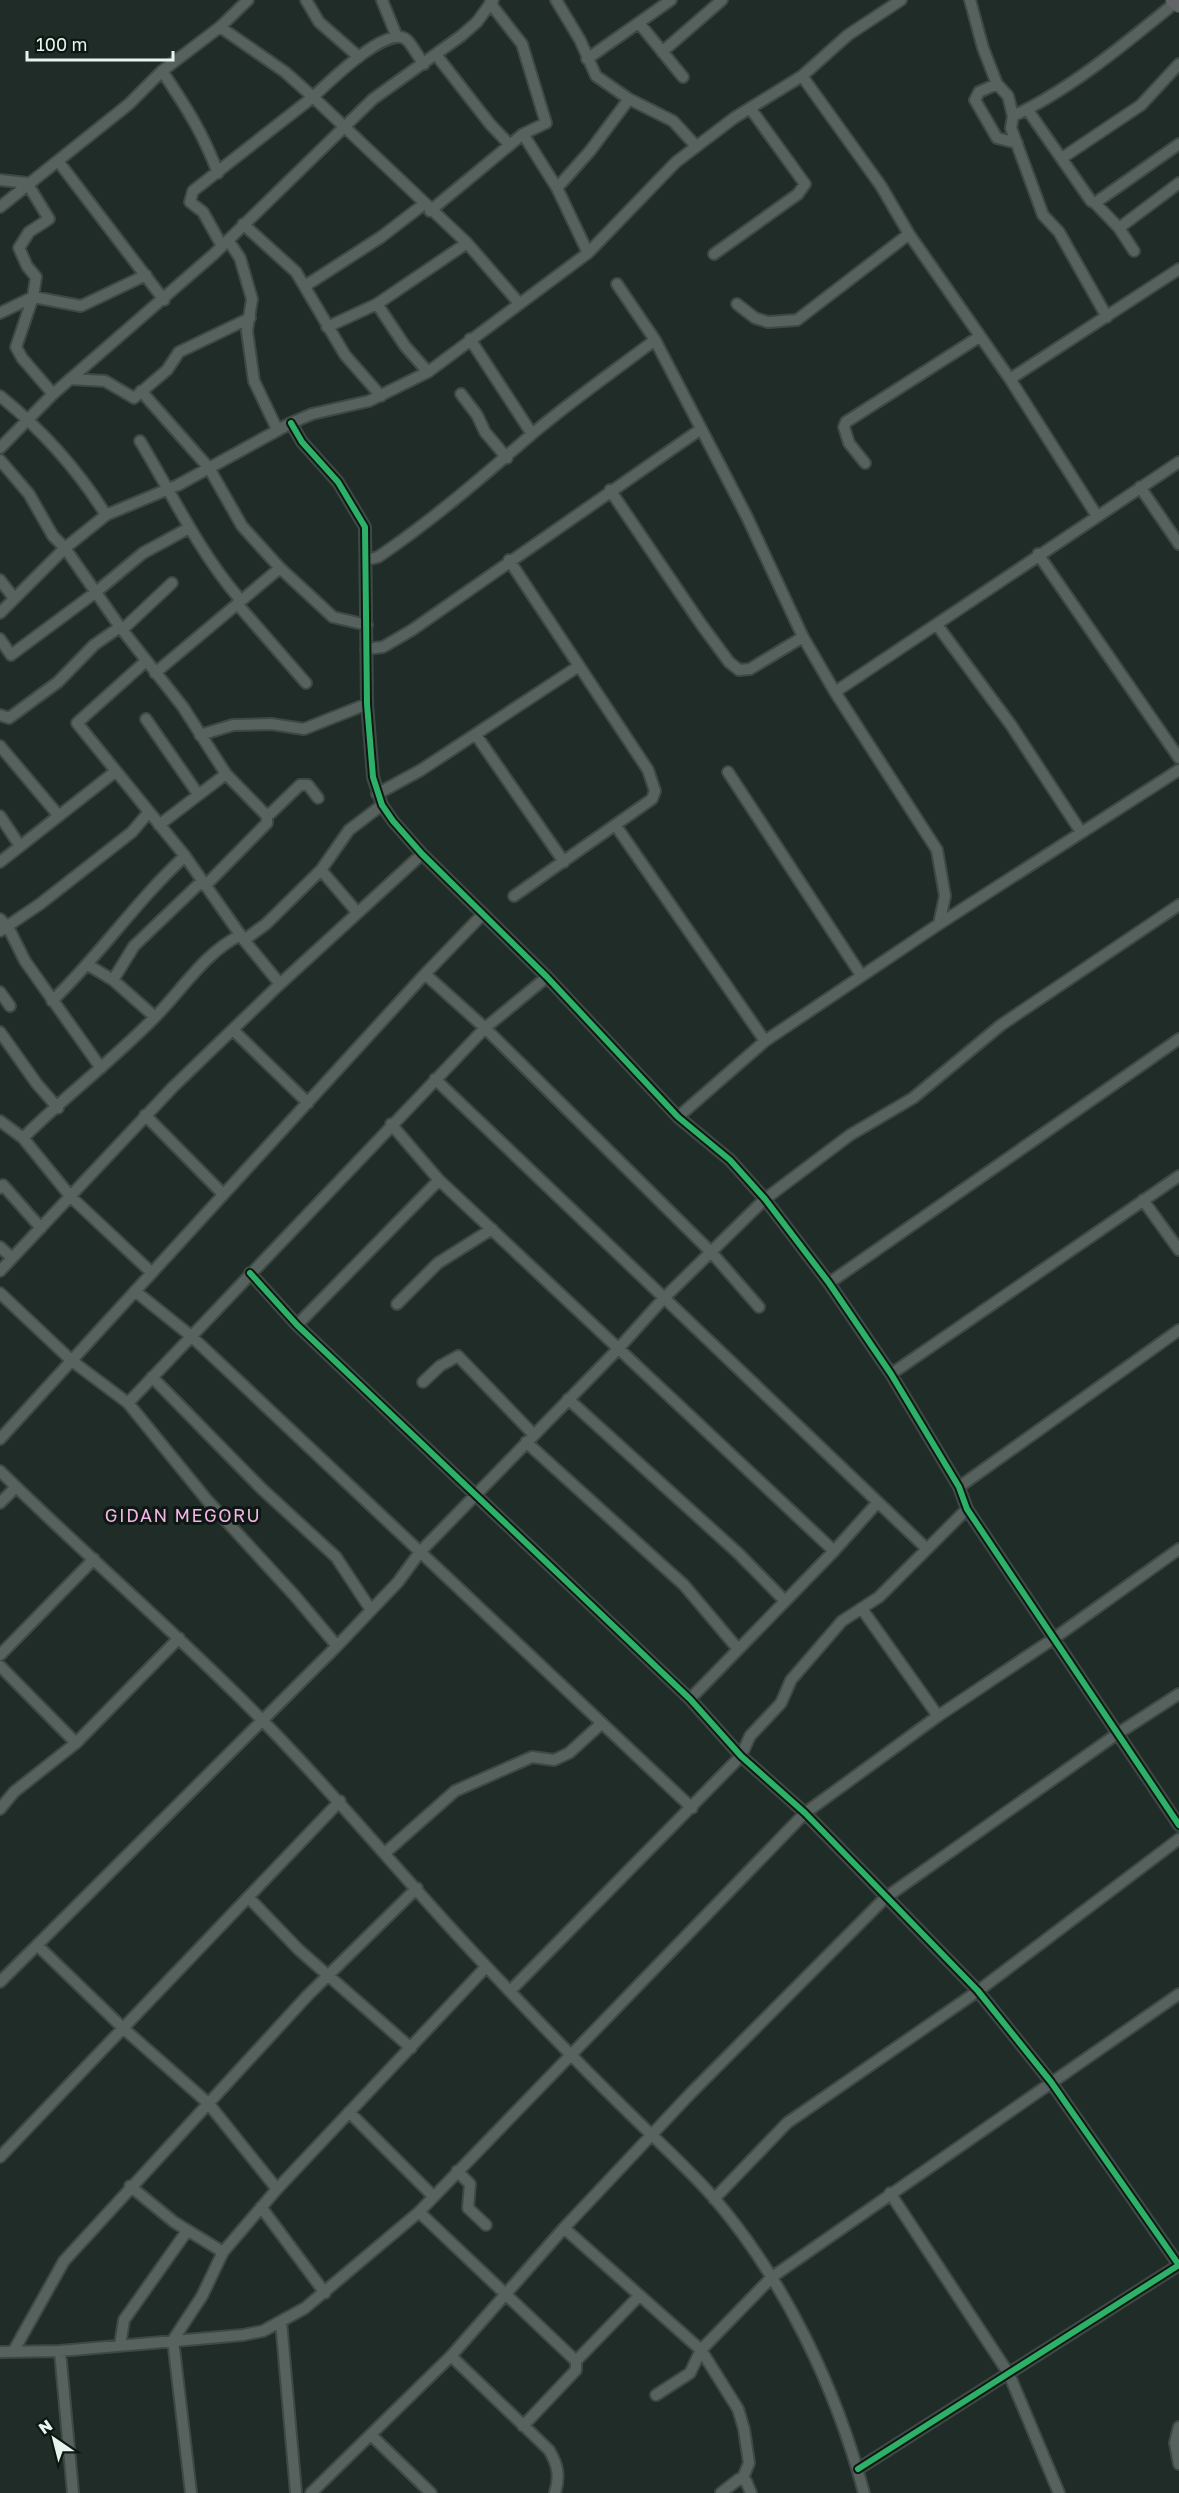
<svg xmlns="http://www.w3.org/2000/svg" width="1179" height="2493" font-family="'Golos Text',sans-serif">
	<rect width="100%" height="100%" fill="#202c28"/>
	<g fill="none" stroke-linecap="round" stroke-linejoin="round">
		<g stroke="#3e4944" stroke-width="14">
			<path id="minor" d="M306,0l13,22 40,35
				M382,0l15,37
				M556,0l24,40 16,36 33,23 44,22 23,25
				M970,0l13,48 14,36 11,12 5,20 -2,12 32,87 16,17 48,85
				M639,23l44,54
				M220,27l65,45 28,25c14,-13 75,-74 94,-57 5,5 12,18 17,24
				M662,52l60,-52
				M437,56l53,68 20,21
				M587,59l84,-59
				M162,71c24,36 40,60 56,102
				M802,76l79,110 28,48 101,145 87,137
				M997,84l-18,8 -4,8 22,38 20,5
				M1027,109l64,92 4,2 24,25 15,23
				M1013,116c57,-26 114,-74 163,-114
				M523,134l34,54 31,65
				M1062,158l79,-53 38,-41
				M58,161l106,139
				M0,180l27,3 22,36 -20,13 -10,16 8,18 9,11 -3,20 -17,50 6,11 31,36
				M557,188l33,-37 39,-52
				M1095,203l84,-59
				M0,207l129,-103 33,-33 58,-44 28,-27
				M430,211l93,-77 23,-11 -24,-79 -32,-41
				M243,224l53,48 49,83 36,41
				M1119,228l60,-45
				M228,240l12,18 12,41 -5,32 7,50 23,48
				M222,246l-19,-34 -13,-10 3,-11 120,-94 154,146 52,60
				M714,254l84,-60 7,-10 -55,-76
				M617,284l38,56 92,177 56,120 32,55 102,158 8,46 -6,28
				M305,286l76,-49 43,-33
				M377,304l28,42 23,26
				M737,304l18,14 13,4 29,-2 112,-86
				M0,313l33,-16 48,9 65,-31
				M327,327l50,-23 90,-61
				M470,339l62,95
				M70,379l35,2 29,17 33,-28 12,-18 71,-34
				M1010,379l169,-110
				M141,391l68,77 33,58 38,42 53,49 34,8
				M461,394l16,21 8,17 22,26
				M0,396c41,33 78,74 106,119
				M291,423l11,19 36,40 27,45 2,177 6,73 9,28 11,16 29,33 125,123 131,140 52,43 35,39 64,84 62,91 68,113 8,22 212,316
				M140,441c32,53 58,109 98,156l1,9 67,77
				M0,448l53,-54 161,-140 159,-155 88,-63 16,-14 16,-22
				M0,460l29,34 24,42 12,12 55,79 63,80 43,67 41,42
				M865,463l-16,-20 -5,-16 2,-5 133,-85
				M1140,487l39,57
				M610,490l91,134 28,38 10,8 11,-1 53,-32
				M1038,554l141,204
				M366,560l12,-3c55,-37 104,-80 154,-123 39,-33 82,-63 123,-94
				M509,560l139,210 7,21 -3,8 -138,97
				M0,580l14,18
				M0,613l65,-65 41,-33 72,-30 113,-62 21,-9 57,-13 59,-29 160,-119 88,-91 58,-44 68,-42 46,-41 53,-35
				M937,625l74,100 70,107
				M122,630l50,-47
				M0,639l11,16 85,-63 47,-39 46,-25
				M366,649l17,-2 29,-17 289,-201
				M146,661l-69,62 108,133 59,84 36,44
				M155,673l125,-105
				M835,692l344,-230
				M0,715l9,3 49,-36 36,-37 26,-18
				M146,719l52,75
				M200,735l33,-10 38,-1 33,5 63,-25
				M476,735l88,127
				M0,746l59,70
				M728,772l133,203
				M377,794l44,-24 158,-104
				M0,816l20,30
				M159,825l67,-51
				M616,826l149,215
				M0,862l116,-91
				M321,870l36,42
				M205,886l62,-63v-7l5,-4 28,-27h8l10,13
				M0,919l8,8 17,34 76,107
				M0,931l40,-27 92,-72 17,-20
				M244,940l22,-16 55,-54 28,-40 33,-25
				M88,965l25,15 42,37
				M425,974l60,54 227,225 47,54
				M113,980l21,-34 67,-64
				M0,992l10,14
				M52,1001c48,-46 84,-100 133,-145
				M233,1030l75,73
				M0,1032l37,52 21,24
				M435,1079l491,469
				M145,1115l78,79
				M678,1117l87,-76 174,-117 240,-154
				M0,1121l23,17 48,59 81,76
				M391,1124l48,56 395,371
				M23,1138c41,-41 90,-78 132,-121 27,-27 51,-66 86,-82
				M0,1188l3,-3 38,43
				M1143,1200l36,50
				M0,1247l12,11
				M0,1271l173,-184 107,-103 142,-130
				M250,1273l47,52 393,374 51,57 64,57 173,178 73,91 128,183 -321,204
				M829,1283l350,-244
				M135,1291l56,45 501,472
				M0,1293l72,68 56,42
				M397,1304l41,-41 54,-34
				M297,1325l142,-145
				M891,1374l288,-198
				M152,1377l110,112 74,68 35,53
				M423,1382l17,-16 18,-10 75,78
				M568,1399l171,155 46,47
				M0,1439l425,-465 57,-59
				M526,1442l158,143 54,64
				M0,1471c85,84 177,162 261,248 78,79 148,166 224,246 45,48 91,96 138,142 30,30 63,59 91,91 71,83 122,190 150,295
				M959,1487l220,-157
				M0,1503l16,-16
				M862,1609l76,107
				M337,1646l-42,-50 -88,-96 -79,-97 357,-375 62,-51
				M0,1655l94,-96
				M0,1666l76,77
				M690,1699l144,-148 44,-49
				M0,1809l14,-17 62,-49 103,-105
				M385,1853l70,-62 77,-34 22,3 15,-7 33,-30
				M248,1897l51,53 112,98
				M37,1945l86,83 85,75 69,86
				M0,1982l337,-336 61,-64 22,-30 198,-203 45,-50 102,-100 85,-64 63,-37 88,-73 178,-120
				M511,1990l230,-234 9,-20 31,-33 10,-23 51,-59 37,-24 88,-88
				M349,2112l84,84
				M0,2157l340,-356
				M457,2171l13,13 -2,24 18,17
				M130,2186l44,36 49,30
				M890,2193l119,181 50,119
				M714,2199l73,-76 191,-132 201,-152
				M261,2207l64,86
				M419,2212l157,149
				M564,2228l137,122 37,59 6,20 5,34 -7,17
				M281,2321l15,172
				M120,2345l4,-25 63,-89
				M60,2351l13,142
				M0,2352l60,-1 183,-16 20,-4 42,-23 114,-96 386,-399 133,-97 115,-77 126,-90
				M13,2352l51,-91 244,-266 109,-107
				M451,2356l98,94c9,15 11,26 6,43
				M656,2395l34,-22 11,-23 71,-73 407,-283
				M523,2426l53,-56v-9l63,-65
				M1179,2427l-4,16 4,21
				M371,2435l60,58
				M191,2493l-18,-153 29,-44 21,-44 54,-63 209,-222
				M311,2493l140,-137 113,-128 126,-134 195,-196 232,-164 62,-40
				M721,2493l18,-14 7,2 5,12"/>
		</g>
		<g stroke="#3e4944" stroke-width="16">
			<path id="major" d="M1173,0l6,5"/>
		</g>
		<use href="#minor" stroke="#57615d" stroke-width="10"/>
		<use href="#major" stroke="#626467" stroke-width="14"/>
		<g stroke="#0d1813" stroke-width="10">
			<path id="cycleway" d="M291,423l11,19 36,40 27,45 2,177 6,73 9,28 11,16 29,33 125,123 131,140 52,43 35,39 64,84 62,91 68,113 8,22 212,316
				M250,1273l47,52 393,374 51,57 64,57 173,178 73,91 128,183 -321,204"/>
		</g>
		<use href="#cycleway" stroke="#2db169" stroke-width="6"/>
	</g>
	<g text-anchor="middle" stroke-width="6" stroke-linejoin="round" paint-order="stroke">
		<g font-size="18" letter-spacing="1.5" fill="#f4b4e8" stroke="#0d1813">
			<text x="183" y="1522">GIDAN MEGORU</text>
		</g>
	</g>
	<g transform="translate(54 2439) rotate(325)" stroke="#0d1813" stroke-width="4.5" paint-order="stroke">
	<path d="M0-4.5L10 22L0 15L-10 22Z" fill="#e5f4ed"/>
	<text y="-9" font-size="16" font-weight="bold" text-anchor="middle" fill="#e5f4ed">N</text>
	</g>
	<path d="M27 51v9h146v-9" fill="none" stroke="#e5f4ed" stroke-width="3"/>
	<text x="36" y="51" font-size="18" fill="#e5f4ed" stroke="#0d1813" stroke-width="4.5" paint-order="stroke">100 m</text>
</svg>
